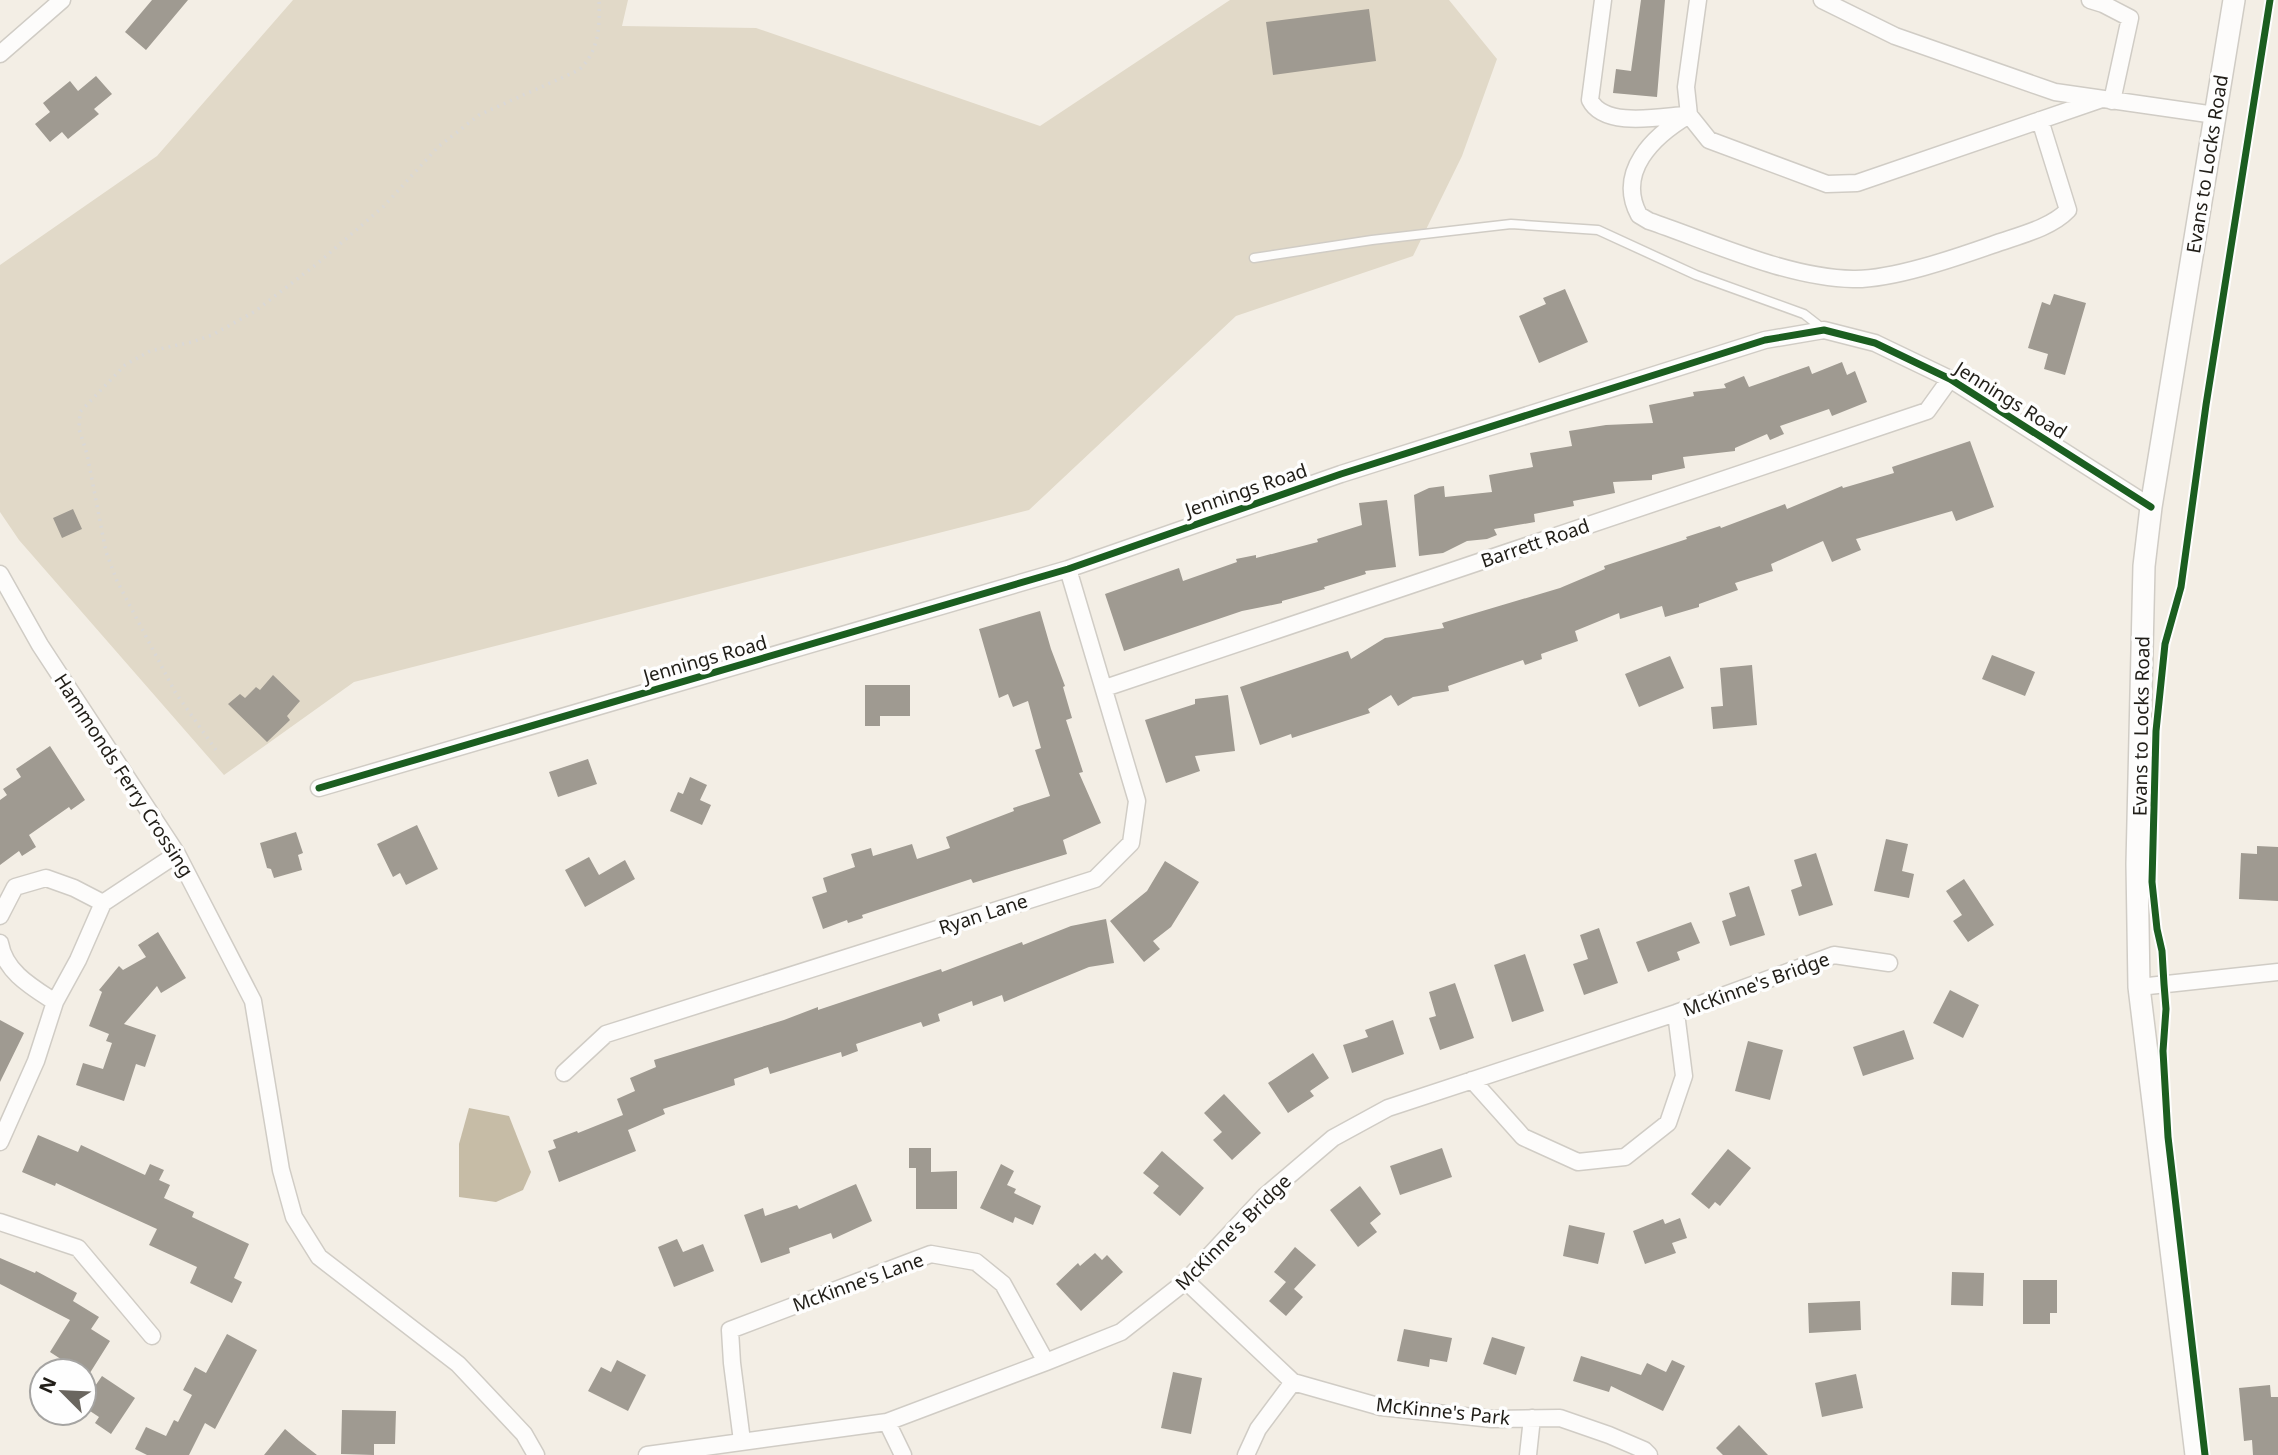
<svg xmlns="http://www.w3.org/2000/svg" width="2278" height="1455" font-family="'Noto Sans',sans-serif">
	<rect width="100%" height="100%" fill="#f3eee5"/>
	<path fill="#e1d9c8" d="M293,0h335l-6,26 134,2 284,98 190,-126h219l48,59 -35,97 -49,100 -177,60 -207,194 -675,172 -130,93 -205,-235 -19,-28v-247l157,-109z"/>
	<path fill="#c6bca6" d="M469,1108l40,8 22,56 -8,18 -27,12 -37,-5v-53z"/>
	<path fill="#9f9a91" d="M152,0h36l-42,50 -21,-18z
		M1641,0h24l-8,97 -44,-4 3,-24 15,2z
		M1369,9l7,52 -103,14 -7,-53z
		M96,76l16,18 -18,15 5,5 -31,25 -6,-7 -12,10 -15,-18 15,-12 -7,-9 27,-22 8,10z
		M1565,289l23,53 -49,21 -20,-47 27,-12 -3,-6z
		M2054,294l32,9 -21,72 -21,-6 4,-15 -20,-6 14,-46 8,3z
		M1842,362l5,13 8,-4 12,31 -35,14 -3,-7 -49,17 4,8 -14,6 -3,-6 -32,14v3l-52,6 2,11 -33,7v5l-39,2 2,11 -42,8 1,5 -40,8 1,8 -41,7 3,6 -10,4 -20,2 -24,12 -24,3 -5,-61 15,-7 15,-2 1,11 47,-5 -3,-17 44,-8 -3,-14 42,-7 -3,-15 37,-6 47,-2 -4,-18 45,-9 -1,-4 33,-4 -2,-4 20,-8 5,11 60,-21 3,8z
		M1970,441l24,66 -38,14 -4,-10 -96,28 5,11 -29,12 -9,-21 -52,23 2,7 -38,12 3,7 -39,14v3l-34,10 -3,-11 -42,13 -1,-6 -44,18 3,10 -37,13 1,5 -17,6 -2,-5 -75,26 1,5 -36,6 -15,9 -7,-11 -23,14 2,4 -78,25 -1,-4 -31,11 -20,-58 108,-36 3,8 34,-21 59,-10 -2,-5 118,-35 45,-19 -1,-3 83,-27 -1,-2 34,-11 1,2 64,-24 2,5 55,-23 1,2 51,-15 -2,-6z
		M1387,500l9,67 -31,4 1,3 -42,13 1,2 -43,12v2l-40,8 -118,40 -19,-57 74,-26 4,13 54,-19 -1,-3 20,-4v3l62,-16 -1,-3 45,-14 -3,-22z
		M73,509l9,20 -20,9 -9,-20z
		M1040,611l11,38 14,37 -2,1 9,31 -6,2 17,52 -4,1 22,50 -38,17 4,14 -94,29 -2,-4 -109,36 1,3 -15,5 -1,-3 -24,9 -11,-32 15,-5 -4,-14 32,-11 -4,-13 20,-6 2,8 39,-12 5,15 33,-11 -4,-11 68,-26 -1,-3 37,-12 -15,-46 6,-2 -13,-47 -15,6 -5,-13 -9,4 -20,-69z
		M1992,655l43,17 -10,24 -43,-17z
		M1670,656l14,32 -45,19 -14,-33z
		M1752,665l5,60 -44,4 -2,-22 12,-1 -3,-38z
		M273,675l27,26 -13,15 3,4 -23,22 -39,-38 12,-10 5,4 11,-11 4,3z
		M865,685h45v31h-30v10h-15z
		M1228,695l7,56 -40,5 5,15 -34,12 -21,-63 50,-16v-5z
		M50,746l35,54 -14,10 -2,-3 -40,28 7,12 -14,9 -3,-5 -19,14v-65l7,-5 -4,-6 18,-12 -5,-8z
		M588,759l9,25 -39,13 -9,-25z
		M690,777l17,8 -7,15 11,5 -9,20 -32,-14 8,-19 5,2z
		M417,825l21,44 -32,16 -6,-12 -7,4 -16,-33z
		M296,832l7,21 -5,2 4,15 -28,8 -3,-9 -4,-1 -7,-25z
		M1886,839l22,5 -6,27 12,3 -5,24 -35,-7z
		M2257,846l21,1v54l-39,-2 2,-46 16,1z
		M1816,853l17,52 -34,11 -8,-26 11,-4 -8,-26z
		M589,857l10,18 26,-15 10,19 -50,28 -20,-37z
		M1165,861l34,21 -28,45 -18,14 7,8 -16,13 -34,-41 37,-30z
		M1964,879l30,46 -26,17 -15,-21 9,-6 -16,-24z
		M1749,886l16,49 -35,11 -8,-25 14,-5 -7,-23z
		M1106,919l8,44 -25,4 -85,35 -2,-7 -29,11 -1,-5 -34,13 2,7 -17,6 -2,-5 -65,22 2,7 -16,6 -1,-5 -71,22 -2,-7 -34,12 1,6 -72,24 2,5 -37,16 8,21 -77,31 -11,-31 8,-3 -3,-8 24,-9 1,2 45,-18 -6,-16 18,-8 -5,-13 26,-11 -2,-7 130,-40 34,-13v3l123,-41 1,3 80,-30 1,3 48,-19z
		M1691,922l9,21 -23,9 3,8 -32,12 -12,-30z
		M1599,928l19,55 -34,12 -11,-31 15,-5 -8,-24z
		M158,932l28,46 -25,15 -4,-7 -33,38 32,11 -11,32 -9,-3 -12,37 -48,-16 7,-22 20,6 9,-26 -6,-2 3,-7 -20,-8 13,-34 -3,-2 20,-24 4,4 23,-13 -8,-12z
		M1525,954l19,57 -32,11 -18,-57z
		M1455,983l19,55 -34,12 -11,-32 7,-2 -7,-24z
		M1950,990l29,15 -16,33 -30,-15z
		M0,1020l24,13 -24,49z
		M1393,1020l11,34 -52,19 -9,-28 25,-8 -3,-7z
		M1904,1030l10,29 -51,17 -10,-29z
		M1748,1041l35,9 -13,50 -35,-9z
		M1313,1053l16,25 -19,13 4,5 -26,17 -20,-30z
		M1224,1094l37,39 -29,27 -19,-20 9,-8 -18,-19z
		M38,1135l40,17 3,-7 64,30 5,-11 14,6 -5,10 11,5 -6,13 30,14 -2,5 57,27 -15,34 8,4 -10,21 -42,-20 7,-16 -48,-22 8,-16 -101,-46 -1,3 -33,-14z
		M909,1148h22v24l26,-1v38h-41v-41h-7z
		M1442,1148l10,29 -52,18 -10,-29z
		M1728,1149l23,19 -31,38 -5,-4 -6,7 -18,-15z
		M1162,1151l42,37 -24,28 -27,-23 6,-7 -16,-13z
		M1001,1164l13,7 -7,14 9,4 -2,4 27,13 -8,19 -18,-8 -2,6 -33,-15z
		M856,1184l16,37 -39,18 -2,-6 -42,15 1,5 -29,10 -17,-48 19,-7 2,8 32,-11 2,4z
		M1360,1186l21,28 -11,9 7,9 -19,15 -28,-37z
		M1680,1218l7,20 -15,5 4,10 -31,11 -12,-33 30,-12 2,5z
		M1569,1225l36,8 -7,31 -35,-8z
		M677,1239l6,13 20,-8 11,27 -40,16 -16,-40z
		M1295,1247l21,18 -22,24 9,8 -17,19 -17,-15 17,-19 -12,-10z
		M1095,1253l7,7 5,-5 16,17 -42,39 -25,-27 22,-21 2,3z
		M0,1258l35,15 1,-2 41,22 -4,8 26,16 -8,12 19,12 -22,35 -4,-5h-5l-29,-19 20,-32 -70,-36z
		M1952,1272l32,1 -1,33 -32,-1z
		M2023,1280h34v33h-7v11h-27z
		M1860,1301l1,29 -52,3 -1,-30z
		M1404,1329l48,9 -5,24 -17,-3 -1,8 -32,-6z
		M227,1334l30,16 -42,79 -10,-6 -16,32h-42l-12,-6 11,-22 20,9 8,-16 4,2 14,-27 -9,-5 12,-23 11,6z
		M1492,1337l33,10 -9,28 -33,-11z
		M1581,1356l60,19 6,-12 19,9 6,-12 13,6 -22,45 -52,-25 -2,6 -36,-11z
		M617,1360l29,15 -18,36 -40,-20 13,-24 10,5z
		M1173,1372l29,6 -11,56 -30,-6z
		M1856,1374l7,34 -41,9 -7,-34z
		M102,1376l33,22 -24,36 -16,-11 4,-6 -15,-10v-5z
		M2270,1385l1,12h7v58h-25l-1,-15 -8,1 -5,-53z
		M342,1410l54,1 -1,33h-21v11l-33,-1z
		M1739,1425l29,30h-45l-7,-7z
		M285,1429l14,12 18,14h-53z"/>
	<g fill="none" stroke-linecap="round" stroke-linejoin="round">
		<g stroke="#d0ccc5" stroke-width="11">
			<path id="lane" d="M1254,258l118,-18 139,-16 87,6 98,45 108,39 18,14"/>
		</g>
		<g stroke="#d0ccc5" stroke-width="19">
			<path id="street" d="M1603,0l-13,100c14,28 69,17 95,15
				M1698,0l-12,87 3,28 20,25 118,44 30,-1 245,-84
				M1822,0l73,36 160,56 160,23
				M2090,0l13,4 27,14 -18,83
				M0,54l62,-54
				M1689,115c-36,21 -73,57 -50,100l10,6c62,21 139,57 204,58 38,1 102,-21 139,-34 24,-9 58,-16 76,-35l-28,-90
				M0,574l40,71 137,209 76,147 28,169 13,47 25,40 139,107 66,70 12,21
				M1105,688l822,-277 23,-32
				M319,788l749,-219 273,-95 424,-134 59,-10 51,13 75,36 201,128
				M0,916l15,-29 31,-9 28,10 29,15
				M0,943c5,29 32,44 55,59
				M2139,987l139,-15
				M564,1073l42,-39 489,-155 36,-36 6,-42 -69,-232
				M1472,1080l51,57 55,25 47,-5 43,-34 16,-47 -8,-63
				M0,1142l36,-81 19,-59 23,-42 25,-57 74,-49
				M0,1222l78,26 74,88
				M1186,1281l107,101 88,25 111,12 68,-1 49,17 35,15 5,5
				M887,1422l16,33
				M742,1441l-10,-78 -2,-33 201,-76 45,8 27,22 43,78
				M647,1455l240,-33 159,-60 75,-30 65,-51 79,-85 68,-58 55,-30 288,-95 158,-58 55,8
				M1246,1455l12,-26 35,-47
				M1528,1455l4,-37"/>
		</g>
		<g stroke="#d0ccc5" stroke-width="24">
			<path id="secondary" d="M2196,1455l-57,-468 -2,-123 7,-298 7,-59 83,-507"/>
		</g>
		<path stroke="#dad8d6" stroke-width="3.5" stroke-dasharray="2 5" stroke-linecap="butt" d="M216,750l-41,-58 -58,-111 -11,-29 -19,-98 -8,-25 1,-17 45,-47 25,-14 42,-9 20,-7 42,-23 64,-49 66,-57 54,-59 41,-32 100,-45c20,-19 21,-44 20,-70"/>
		<use href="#lane" stroke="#fdfcfb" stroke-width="8"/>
		<use href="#street" stroke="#fdfcfb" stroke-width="16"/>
		<use href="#secondary" stroke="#fdfcfb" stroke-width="21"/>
		<g stroke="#fefefe" stroke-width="11">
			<path id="cycleway" d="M319,788l749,-219 273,-95 424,-134 59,-10 51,13 75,36 201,128
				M2205,1455l-37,-318 -5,-86 3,-42 -2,-25 -2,-33 -5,-22 -5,-47 4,-151 9,-87 16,-57 25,-182 64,-405"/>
		</g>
		<use href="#cycleway" stroke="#1b5e20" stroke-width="7"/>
	</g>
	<g text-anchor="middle" stroke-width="7" stroke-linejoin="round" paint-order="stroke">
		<g font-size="19" fill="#201d17" stroke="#fefefe">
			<text transform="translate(2207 164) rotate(-81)" y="7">Evans to Locks Road</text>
			<text transform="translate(2011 400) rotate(32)" y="7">Jennings Road</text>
			<text transform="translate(1246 490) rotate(-19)" y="7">Jennings Road</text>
			<text transform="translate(1535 543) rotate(-19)" y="7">Barrett Road</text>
			<text transform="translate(705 659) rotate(-16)" y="7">Jennings Road</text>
			<text transform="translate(2141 726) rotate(-89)" y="7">Evans to Locks Road</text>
			<text transform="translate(124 775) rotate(57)" y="7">Hammonds Ferry Crossing</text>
			<text transform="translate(983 914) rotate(-18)" y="7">Ryan Lane</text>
			<text transform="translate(1756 984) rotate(-20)" y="7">McKinne's Bridge</text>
			<text transform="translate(1233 1232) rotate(-45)" y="7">McKinne's Bridge</text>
			<text transform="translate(858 1282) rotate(-20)" y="7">McKinne's Lane</text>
			<text transform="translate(1443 1411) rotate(6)" y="7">McKinne's Park</text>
		</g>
	</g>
	<g transform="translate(63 1392) rotate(294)"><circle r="33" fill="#fefefe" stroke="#a5a4a2" stroke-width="2"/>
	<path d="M0-5L12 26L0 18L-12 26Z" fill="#6a665f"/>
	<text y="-10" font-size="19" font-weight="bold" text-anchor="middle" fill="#201d17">N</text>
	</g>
</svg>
